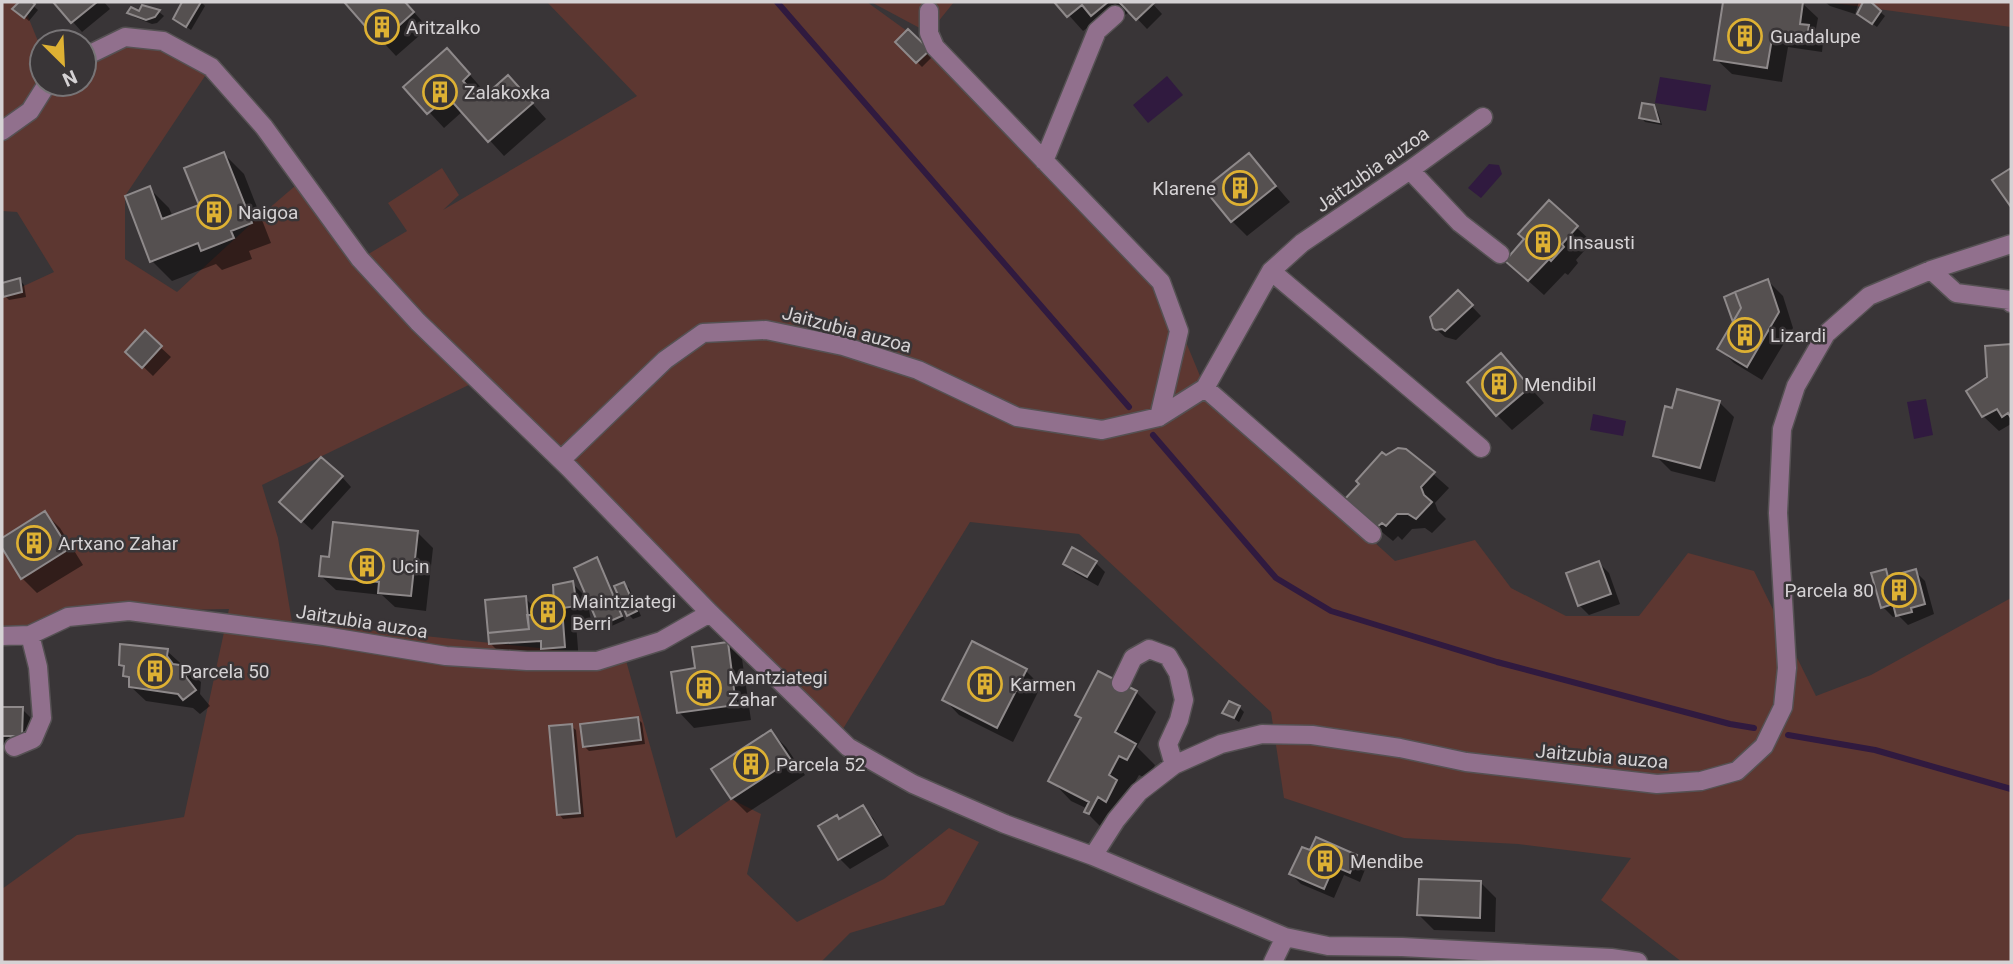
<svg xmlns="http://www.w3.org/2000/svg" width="2013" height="964" font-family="Roboto,sans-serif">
	<rect width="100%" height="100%" fill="#393537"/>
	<path fill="#5d3731" d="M2,2h20l20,49v33h42v-27l41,-20 38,4 48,26 -86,129v63l52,33 75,-69 50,-43 58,79 47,-28 -19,-28 54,-35 17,27 -16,15 194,-114 -90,-94h320l62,45 232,235 44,106 190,173 80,-21 36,48 55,28h73l49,-63 66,18 62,125 55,-21 140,-77v364h-329l-81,-62 30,-42 -113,-14 -114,-6 -120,-40 -13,-86 -192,-178 -109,-12 -132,215 -361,-356 -215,104 16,53 14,84 333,35 51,181 55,-39 30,15 -14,60 50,48 87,-43 65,-51 30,14 -35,63 -94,28 -29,29h-819v-73l75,-54 107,-18 45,-208 -100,2 -127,25v-340l52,-24 -37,-60 -15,-1z
		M871,2h83l-25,31z
		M1826,2h185v25z"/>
	<path fill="#301a3f" d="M1167,76l16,19 -35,28 -15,-18z
		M1660,77l51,8 -5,26 -51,-8z
		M1489,164l10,1 3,9 -21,24 -13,-10z
		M1926,399l7,36 -19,4 -7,-37z
		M1593,414l33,7 -3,15 -33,-6z"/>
	<path fill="#0007" d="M21,2h8l9,8 -9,11 -14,-12z
		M55,2h49l6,7 -28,23z
		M184,2h17l4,4 -14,24 -16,-11z
		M346,2h59l23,26 -32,28z
		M1057,2h94l11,12 -15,15 -17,-18 -22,19 -10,-10 -15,11z
		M1725,2l77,1 16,15 -3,16 8,8 -1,10 -34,-5 -6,35 -50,-8 -16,-15z
		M1825,2h34l-4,12 -25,-8z
		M1865,2h3l17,14 -8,11 -18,-13z
		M143,7l16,5 5,4 -7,7 -5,1 -18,-7 -4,-4h10z
		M908,31l25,25 -11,11 -25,-25z
		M462,66l22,25 -7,6 4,4 42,-8 23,26 -42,37 -41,-45 -19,17 -38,-41z
		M1653,107l5,5 4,13 -17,-3 -4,-5z
		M224,154l20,20 27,69 -22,8 3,8 -30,11 -6,-6 -44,17 -20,-20 -3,-73 20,20 4,9 28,-11z
		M1249,155l41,47 -43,34 -15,-15z
		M1549,202l43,40 -16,18 2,3 -10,12 -3,-2 -21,22 -21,-19 3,-36z
		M20,280l4,5 2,12 -17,3 -4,-4 -3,-11z
		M1768,281l15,15 10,32 -31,52 -28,-17 -15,-15z
		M1458,292l23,24 -25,24 -11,-3 -11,-10z
		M145,333l26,24 -18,19 -25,-24z
		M2011,346v78l-12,7 -16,-15 6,-38z
		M1501,355l43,48 -32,27 -15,-15z
		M1719,402l15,15 -19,65 -44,-11 -16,-16 18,-45z
		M1406,450l43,38 -14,15 3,8 8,8 -14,14 -7,-5 -13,1 -10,11 -4,-4 -5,5 -32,-26 25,-58z
		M342,477l9,10 -39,43 -20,-18z
		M45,513l15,15 23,37 -46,28 -15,-15 -20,-33v-5z
		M418,533l15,15 -7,63 -31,-4 -13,-12 -46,-5 -16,-15 11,-16z
		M597,560l4,4 24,56 -20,9 -5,-4z
		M1095,562l10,10 -7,14 -23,-13 -10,-10z
		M1599,563l10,10 11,31 -31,11 -10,-10z
		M1885,571l7,7 23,-7 10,10 9,33 -26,11 -10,-10 -5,2 -10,-10z
		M572,583l15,15 4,23 -15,2 3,39 -73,-3 -15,-15 34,-46 11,11 20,-2z
		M624,584l5,4 12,28 -8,3 -4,-4z
		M972,643l54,28 15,15 -28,56 -54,-27 -15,-16z
		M727,644l15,15 9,61 -57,8 -15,-16 17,-42z
		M167,651l34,31 -1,12 10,12 -10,8 -7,-6 -47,-7 -16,-15v-5l-5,-6v-6l-5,-5z
		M1136,692l20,20 -19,35 18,18 -7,14 -9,-4 -33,57 -20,-20 2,-3 -17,-8 -20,-21 31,-60 -5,-5z
		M1239,707l5,5 -5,10 -15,-10z
		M2,708l20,1 10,10v26h-30z
		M638,719l4,4 3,21 -56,7 -5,-5z
		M571,726l5,4 8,87 -21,2 -4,-5z
		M771,732l15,15 19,28 -58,38 -15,-15z
		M863,808l10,10 16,28 -39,23 -10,-10v-38z
		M1356,857l10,10 -6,15 -16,-7 -10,23 -33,-14 -10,-10z
		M1481,883l15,15 -1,34 -61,-2 -15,-15z"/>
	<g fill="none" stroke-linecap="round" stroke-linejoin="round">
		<path stroke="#301a3f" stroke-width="6" d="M777,2l352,405
			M1153,435l123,143 55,33 166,51 233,62 24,4
			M1788,735l87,15 136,39"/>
	</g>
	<path fill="#555050" stroke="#8e898a" stroke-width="2" d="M19,2h13l3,2 -11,14 -12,-9z
		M53,2h44l-26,21z
		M182,2h19l-15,25 -13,-8z
		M344,2h61l9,10 -34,31z
		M1054,2h54l-17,14 -9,-11 -15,12z
		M1119,2h33l2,1 -18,17z
		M1723,2h80l-3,22 9,1 -2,13 -34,-5 -6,35 -53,-8z
		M1863,2h8l10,9 -9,13 -15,-10z
		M142,5l18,5 -5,7 -9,3 -19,-7 4,-6 8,4z
		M908,29l22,21 -14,13 -21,-21z
		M447,48l23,26 -7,7 17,19 28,-25 25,28 -45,39 -40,-45 -21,17 -24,-27z
		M1642,103l12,2 5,17 -20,-4z
		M224,152l28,71 -21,8 3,7 -33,13 -3,-8 -48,19 -25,-66 25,-10 12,33 37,-14 -15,-37z
		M1249,153l27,33 -45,36 -27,-33z
		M2011,168v39l-19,-27z
		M1549,200l29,26 -16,18 2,3 -13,14 -2,-2 -21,22 -23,-20 19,-22 -6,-5z
		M20,278l2,14 -19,5 -1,-14z
		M1768,279l11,33 -32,55 -30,-18 24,-41 -6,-16z
		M1458,290l15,15 -28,26 -3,-2 -6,1 -3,-2 -3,-11z
		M1735,292l6,16 -8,14 -9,-25z
		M145,330l17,16 -20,22 -17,-16z
		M2011,344v74l-3,-5 -6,4 -5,-8 -15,8 -16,-26 21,-14 -2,-31z
		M1501,353l29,34 -34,29 -29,-34z
		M1677,389l43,12 -20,67 -47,-12 12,-50 7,2z
		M1398,448l8,1 29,23 -14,15 3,8 8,7 -16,17 -8,-5h-11l-11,12 -4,-3 -5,4 -33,-27 15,-16 -3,-3 26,-29 4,3z
		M321,457l22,19 -42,46 -22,-20z
		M45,511l24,38 -48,30 -19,-31v-10z
		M333,522l85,9 -7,65 -33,-3 1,-11 -60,-6 2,-20 8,1z
		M1072,547l25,14 -10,16 -24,-13z
		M597,557l25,59 -23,10 -25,-58z
		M1599,561l12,33 -33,12 -12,-33z
		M1886,569l2,8 28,-8 9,35 -14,4 1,4 -16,4 -3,-12 -12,4 -10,-35z
		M573,581l4,25 -15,2 3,39 -24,2v-8l-52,3 -1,-11 41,-4 -2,-14h8v-7l19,-3 -1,-20z
		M624,582l13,29 -10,5 -13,-30z
		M526,596l3,33 -41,4 -3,-33z
		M972,641l55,28 -30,59 -55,-28z
		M728,642l8,63 -59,8 -6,-41 24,-4 -3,-21z
		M120,644l48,5 -1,7 6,8 14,2 -1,11 10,13 -13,10 -5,-6 -49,-7v-10l-6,-1 1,-10 -5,-1z
		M1098,671l39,20 -22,41 21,12 -9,16 -8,-4 -10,19 8,5 -11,22 -8,-5 -9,17 -5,-2 5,-10 -41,-21 33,-63 -6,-3z
		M1229,701l11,5 -6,12 -12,-5z
		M2,707h21l-1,29h-20z
		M638,717l3,23 -58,7 -3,-23z
		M572,724l8,89 -23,2 -8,-89z
		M771,730l20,30 -60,39 -20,-30z
		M863,805l18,30 -43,25 -20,-34 19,-11 2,4z
		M1316,837l41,18 -7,18 -16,-7 -10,23 -35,-15 13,-27 8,3z
		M1419,879l62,2 -1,37 -63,-3z"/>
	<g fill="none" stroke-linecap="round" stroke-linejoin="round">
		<g stroke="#555153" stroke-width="21">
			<path id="minor" d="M929,11v22l6,14 226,235 18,49 -20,86
				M84,57l41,-20 38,4 48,26 53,60 96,132 58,63 150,145 142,146 138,134 65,37 92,40 88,32
				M2,131l28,-20 17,-27
				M1044,161l53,-130 18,-16
				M1410,170l50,53 40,31
				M1931,270l25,23 54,7 1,3
				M1271,271l210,177
				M1205,388l167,146
				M561,460l104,-100 38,-27 63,-3 77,16 75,24 99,47 85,13 57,-13 46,-29 66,-117 31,-28 108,-73 73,-53
				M2,636l28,-1 38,-18 61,-6 195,25 122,20 81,5h70l64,-20 49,-28
				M1121,683l12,-25 16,-9 19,7 10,17 6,27 -5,20 -11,24 6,21
				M14,747l19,-8 9,-21 -4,-51 -8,-32
				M1273,962l12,-25
				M1638,962l-27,-4 -209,-11 -74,-1 -43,-9 -192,-81 23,-36 23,-28 35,-27 47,-21 41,-10 50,1 88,13 66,14 191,22 44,-3 36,-10 27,-25 19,-39 4,-39 -9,-155 4,-84 14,-43 30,-52 43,-38 62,-26 80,-26"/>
		</g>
		<use href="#minor" stroke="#91708d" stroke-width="18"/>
	</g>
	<defs>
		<g id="building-ring" transform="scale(1.75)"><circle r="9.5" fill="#393537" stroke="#deb133" stroke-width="1.5"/><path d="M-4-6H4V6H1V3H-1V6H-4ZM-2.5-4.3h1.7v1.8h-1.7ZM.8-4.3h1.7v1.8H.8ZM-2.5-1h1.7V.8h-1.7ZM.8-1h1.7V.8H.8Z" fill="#deb133"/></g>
	</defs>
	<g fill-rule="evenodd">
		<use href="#building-ring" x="382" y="27"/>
		<use href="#building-ring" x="1745" y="36"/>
		<use href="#building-ring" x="440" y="92"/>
		<use href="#building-ring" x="1240" y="188"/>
		<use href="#building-ring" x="214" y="212"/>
		<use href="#building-ring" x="1543" y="242"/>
		<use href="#building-ring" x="1745" y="335"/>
		<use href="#building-ring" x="1499" y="384"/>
		<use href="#building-ring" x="34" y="543"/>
		<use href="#building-ring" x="367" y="566"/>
		<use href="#building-ring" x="1899" y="590"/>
		<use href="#building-ring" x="548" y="612"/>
		<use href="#building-ring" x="155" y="671"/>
		<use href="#building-ring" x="985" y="684"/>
		<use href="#building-ring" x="704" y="688"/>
		<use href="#building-ring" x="751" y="764"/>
		<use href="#building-ring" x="1325" y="861"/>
	</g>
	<g text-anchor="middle" stroke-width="5" stroke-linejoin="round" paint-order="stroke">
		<g font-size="19" fill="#d5d2d4" stroke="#393537" text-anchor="start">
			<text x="406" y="34">Aritzalko</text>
			<text x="1770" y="43">Guadalupe</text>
			<text x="464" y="99">Zalakoxka</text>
			<text x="1216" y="195" text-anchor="end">Klarene</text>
			<text x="238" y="219">Naigoa</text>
			<text x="1568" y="249">Insausti</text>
			<text x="1770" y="342">Lizardi</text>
			<text x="1524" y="391">Mendibil</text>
			<text x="58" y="550">Artxano Zahar</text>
			<text x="392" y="573">Ucin</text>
			<text x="1874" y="597" text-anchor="end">Parcela 80</text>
			<text x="572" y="608">Maintziategi<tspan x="572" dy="22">Berri</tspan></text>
			<text x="180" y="678">Parcela 50</text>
			<text x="728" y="684">Mantziategi<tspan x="728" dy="22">Zahar</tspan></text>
			<text x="1010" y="691">Karmen</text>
			<text x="776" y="771">Parcela 52</text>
			<text x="1350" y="868">Mendibe</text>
		</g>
		<g font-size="19" fill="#d5d2d4" stroke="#393537">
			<text transform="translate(1372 169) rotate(-35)" y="7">Jaitzubia auzoa</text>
			<text transform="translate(847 329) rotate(15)" y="7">Jaitzubia auzoa</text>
			<text transform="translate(362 621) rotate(9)" y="7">Jaitzubia auzoa</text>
			<text transform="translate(1602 756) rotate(5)" y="7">Jaitzubia auzoa</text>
		</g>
	</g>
	<rect width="2013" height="964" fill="none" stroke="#d5d2d4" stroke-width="7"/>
	<g transform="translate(63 63) rotate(156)"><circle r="33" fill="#393537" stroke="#777476" stroke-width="2"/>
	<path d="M0-5L12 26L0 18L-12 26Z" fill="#deb133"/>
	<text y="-10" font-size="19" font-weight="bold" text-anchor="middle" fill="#d5d2d4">N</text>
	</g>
</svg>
